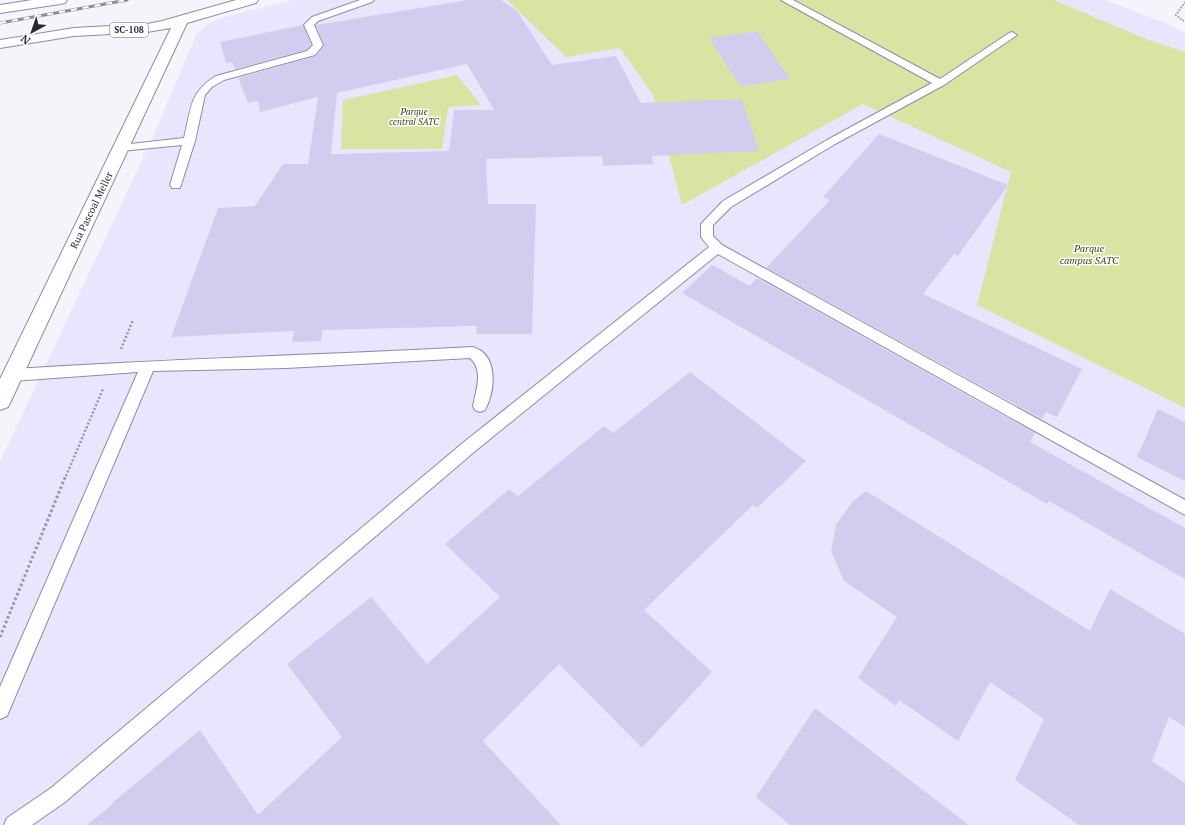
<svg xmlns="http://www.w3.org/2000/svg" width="1185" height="825" font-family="'PT Serif',serif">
	<rect width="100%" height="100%" fill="#f5f4fb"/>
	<path fill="#e9e5fe" d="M294,0h811l63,24 17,9v792h-1185v-363l152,-323 44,-104 13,-12 19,-7z"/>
	<path fill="#dae3a2" d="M507,0h547l92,39 39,13v356l-208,-103 34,-133 -148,-68 -181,101 -29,-110 -33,-47 -54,9z
		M457,75l24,30 -33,2 -6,42h-101l2,-49z"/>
	<path fill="#d2cdef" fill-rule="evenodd" d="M467,0h34l16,11 35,54 64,-9 25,47 101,-4 17,52 -107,5 1,8 -50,2 -1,-10 -116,3 2,45h48l-4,130h-56l1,-8 -154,4 -2,11 -29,1 2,-11 -123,6 47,-129 37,-2 28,-42h25l10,-67 -58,15 -2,-11 -10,2 -10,-25 78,-22 8,-12 -8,-19zM467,64l27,46h-40l-5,41 -118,3 6,-61z
		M303,25l8,20 -5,5 -71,19 -3,-7 -6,1 -6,-21z
		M757,31l33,48 -50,7 -31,-48z
		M879,134l129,51 -50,71 -4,-2 -31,40 159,75 -25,48 -11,-5 -4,7 -276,-151 64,-68 -7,-3z
		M712,265l38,21 7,-8 278,155 -5,9 155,86v51l-136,-78 -2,3 -365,-211z
		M690,372l116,89 -49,47 -4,-3 -109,105 68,62 -70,76 -83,-84 -76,77 78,84h-474l26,-21 -1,-1 88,-73 58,85 84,-78 -55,-73 84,-67 56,67 73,-67 -55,-53 64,-55 9,7 86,-70 9,7z
		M1158,409l27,13v59l-48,-24z
		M866,491l224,140 20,-42 75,45v93l-16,-10 -17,44 33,22v42h-106l-64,-45 29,-61 -54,-37 -32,59 -59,-41 -3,6 -38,-28 39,-61 -53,-36 -13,-30 5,-26 16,-23z
		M815,708l154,117h-179l-34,-28z"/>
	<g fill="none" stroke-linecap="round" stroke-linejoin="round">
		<g stroke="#8f8aa9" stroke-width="2">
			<path id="lane" d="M360,0h14l-2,2 -54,19 -4,4 9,20 -8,10 -91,25 -12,7 -7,8 -10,46 -15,47h-8l-2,-3 12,-40 -61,6 -4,-1 -2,-2 2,-2 4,-1 63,-7c7,-28 5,-46 32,-62l91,-25 6,-6 -9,-20 8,-8z
				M781,0h12l147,79 69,-46 3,-1 5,3 -73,50 -109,59 -104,63 -18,18v11l9,9 463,255v15l-467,-261 -244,198 -409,350 -33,23h-28l3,-7 44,-30 413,-346 245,-195 -8,-10v-13l22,-23 104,-61 105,-57z
				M473,347c26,8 22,44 12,63l-5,2 -5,-2 -2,-4c3,-16 11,-36 -3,-48l-184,10 -133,3 -146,345 -7,3v-32l138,-315 -125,9 -5,-2 -2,-4 2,-4 5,-2c153,-10 307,-14 460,-22z"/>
		</g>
		<g stroke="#8f8aa9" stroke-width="2">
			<path id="primary" d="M32,0h35l-2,3 -5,1 -60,9v-8z
				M236,0h22l-2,3 -69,20 -176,378 -3,6 -8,3v-31l171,-351 -24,4 -73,4 -74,12v-8l74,-12 73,-4 15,-3z"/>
		</g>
		<path stroke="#9896a0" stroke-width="2" stroke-dasharray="1.5 1.5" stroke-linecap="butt" d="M1185,2l-9,13 9,7"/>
		<path stroke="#9896a0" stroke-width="2.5" stroke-dasharray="2 2" stroke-linecap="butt" d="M121,349l12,-29
			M66,476l37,-87"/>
		<path stroke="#9896a0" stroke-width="3" stroke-dasharray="2.5 2.5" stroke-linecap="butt" d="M0,637l66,-162"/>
		<use href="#lane" fill="#fff" fill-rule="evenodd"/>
		<use href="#primary" fill="#fff" fill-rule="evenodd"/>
		<g stroke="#8e8c96" stroke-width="3">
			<path id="rail" d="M0,23l127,-23"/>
		</g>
		<use href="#rail" stroke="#fff" stroke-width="2" stroke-dasharray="6" stroke-linecap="butt"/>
	</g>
	<g text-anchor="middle" stroke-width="3" stroke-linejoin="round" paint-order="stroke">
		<rect fill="#fff" stroke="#6b6872" stroke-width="1" x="110" y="23" width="38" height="14" rx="3"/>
		<g font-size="9" font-weight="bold" fill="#2b2835">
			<text x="129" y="33">SC-108</text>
		</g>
		<g font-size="9" font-style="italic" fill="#3d4119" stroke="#fff">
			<text x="414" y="115">Parque<tspan x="414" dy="10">central SATC</tspan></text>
		</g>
		<g font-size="10" fill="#2b2835" stroke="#fff">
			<text transform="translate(91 210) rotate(-64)" y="4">Rua Pascoal Meller</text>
		</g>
		<g font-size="10" font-style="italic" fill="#3d4119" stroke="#fff">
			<text x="1089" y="252">Parque<tspan x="1089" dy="12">campus SATC</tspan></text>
		</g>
	</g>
	<g transform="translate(32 32) rotate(220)" stroke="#ffffff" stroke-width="3" paint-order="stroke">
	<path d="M0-3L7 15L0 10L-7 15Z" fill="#2b2835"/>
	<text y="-6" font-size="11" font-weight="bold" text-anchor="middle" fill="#2b2835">N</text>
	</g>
</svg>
